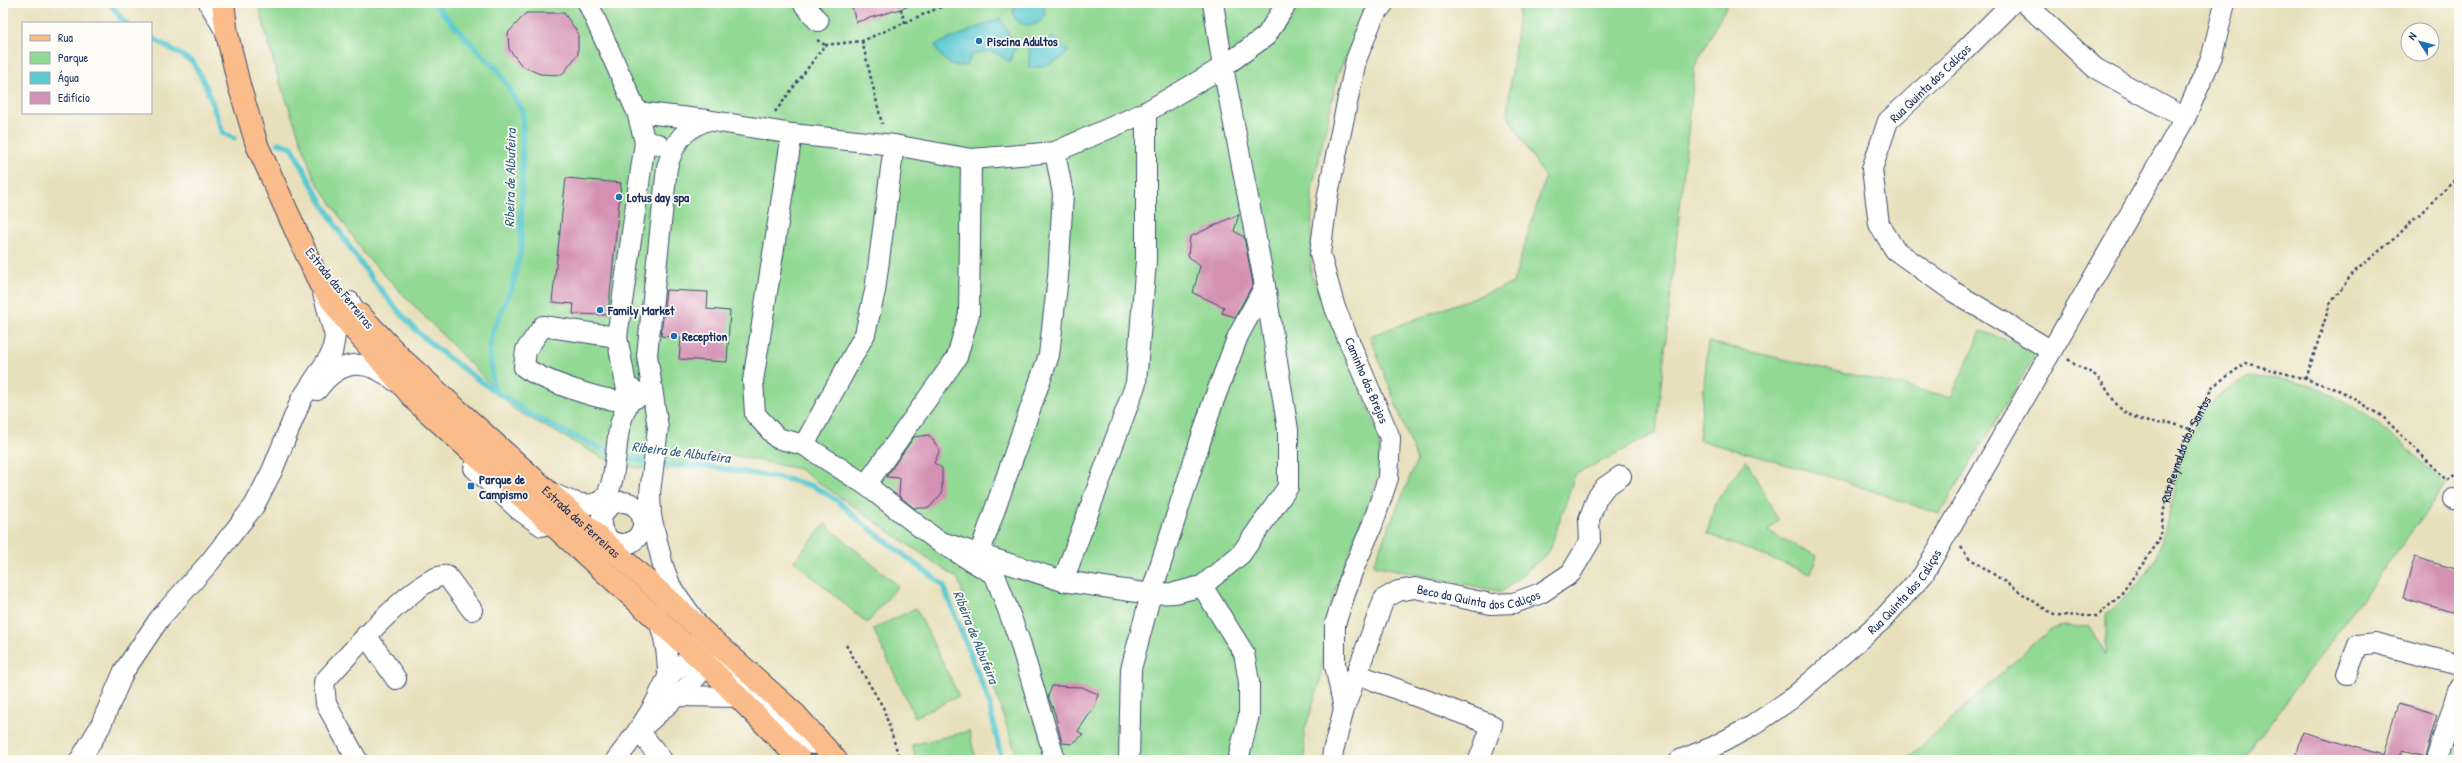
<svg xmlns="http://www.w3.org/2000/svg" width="2462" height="763" font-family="'Patrick Hand',sans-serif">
	<rect width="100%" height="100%" fill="#fdfcf7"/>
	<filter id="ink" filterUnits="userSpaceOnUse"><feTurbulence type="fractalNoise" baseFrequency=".025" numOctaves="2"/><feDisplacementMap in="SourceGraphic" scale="8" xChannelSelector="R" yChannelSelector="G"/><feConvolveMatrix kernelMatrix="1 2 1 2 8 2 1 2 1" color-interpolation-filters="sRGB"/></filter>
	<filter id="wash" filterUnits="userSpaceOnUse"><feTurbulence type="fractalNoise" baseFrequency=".012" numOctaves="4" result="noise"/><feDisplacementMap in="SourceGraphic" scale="16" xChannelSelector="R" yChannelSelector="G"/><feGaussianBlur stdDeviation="0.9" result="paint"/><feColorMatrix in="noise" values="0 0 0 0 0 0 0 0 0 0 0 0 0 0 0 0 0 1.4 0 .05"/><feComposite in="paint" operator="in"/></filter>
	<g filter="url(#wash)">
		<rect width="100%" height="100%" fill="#e8e0bc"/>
		<path fill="#92d994" stroke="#568479" d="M258,3h1113l-33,71 -26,115 -1,85 69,161 -1,40 -49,129 -10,78 -16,50 1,28h-287l-60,-181 -159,-110 -83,-17 -48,18 -50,-4 -103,-56 -150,-155 -51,-77 -38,-107z
			M1520,3h208l-33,63 -39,367 -81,42 -26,77 -47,40 -129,-27 44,-105 -47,-124 143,-53 32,-105 -38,-64z
			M1981,331l57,20 -99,163 -101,-35 -139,-39 9,-98 243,55z
			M2248,377c10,1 21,1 31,2 66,8 121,61 167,106l-203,275h-337l142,-129 13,-5 29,1 16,27v-40c18,-15 42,-37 51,-60 20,-50 17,-115 58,-155 9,-9 23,-15 33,-22z
			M1746,460l32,59 -9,13 48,24 -6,18 -104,-40 8,-31z
			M825,524l73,62 -31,37 -73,-62z
			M916,608l43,88 -44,21 -42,-88z
			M2459,725v35h-10z
			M969,731l7,29h-60l-4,-15z"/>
		<path fill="#5cc9d1" stroke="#3c7c98" d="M1017,3h25c15,31 -43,27 -25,0z
			M1001,18l10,22 6,2 -7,20c-15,-10 -19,-14 -38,-7l-5,10c-17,4 -25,-5 -32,-20z
			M1053,37l16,14c-11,12 -25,16 -40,17v-24l5,2z"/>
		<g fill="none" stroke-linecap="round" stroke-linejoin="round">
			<path stroke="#5cc9d1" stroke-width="5.5" d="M110,3l12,17 5,3
				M434,3l40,44 24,23 25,42 -2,136 -8,37 -19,43 -5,20 5,43 22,13 9,8 41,21 59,25 51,8h30l80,13 27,7 25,15 23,21 82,63 45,114 14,61
				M151,37l42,25 13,24 17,47 11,5
				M278,143l14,4c34,68 74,133 128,187 22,21 50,39 74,57"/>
		</g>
		<g id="blocks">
			<path fill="#d490b2" d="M851,3h56v4l-51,15z
				M526,13h38l14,20v21l-16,21 -22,-1 -18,-8 -13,-17 -1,-16z
				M566,178l55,5 -13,132 -35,-1 1,-10 -22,-2z
				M1239,214l-5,17 10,6 9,47 -18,33 -13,-4 2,-6 -31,-14 7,-27 -12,-10 2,-19z
				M666,290l42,2 -1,17 23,2 -3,51 -48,-3 2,-21 -20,-2z
				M929,435l11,15 -6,13 8,5v25l-13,15h-15l-15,-12 1,-18 -14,-1 28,-40z
				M2414,557l45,13v44l-56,-16z
				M1052,686l30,1 16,7 -3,12 -17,25 5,4 -11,9 -10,-1 -7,-29 -7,-18z
				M2398,704l39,11 -12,42 -23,-6 -3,9h-104l8,-28 80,23z"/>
		</g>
	</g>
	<g filter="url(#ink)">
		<use href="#blocks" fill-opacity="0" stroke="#3a4a6c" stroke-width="1"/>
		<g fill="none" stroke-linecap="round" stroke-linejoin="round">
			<g stroke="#3a4a6c" stroke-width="22">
				<g id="minor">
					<path d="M209,3l18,31"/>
					<path d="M588,3l49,109 8,30 13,2"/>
					<path d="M803,3l15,18"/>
					<path d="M2012,3l-53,53 -71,65 -16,48 7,55 16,26 59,42 96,58"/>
					<path d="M2025,3l70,65 90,50"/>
					<path d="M637,112l70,8 85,14 102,11 77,14 84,-7 91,-40 77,-45 43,-31 21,-33"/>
					<path d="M792,134l-39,247 2,33 22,24 27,7 62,40 72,56 57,34 25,67 35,118"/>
					<path d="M350,302l14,29"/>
					<path d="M617,337l-74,-11 -17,24 -2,17c18,13 85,38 106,33 3,0 8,-3 11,-5"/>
					<path d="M317,390c23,-31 49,-33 78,-9"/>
					<path d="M629,401l-12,-64 28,-195"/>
					<path d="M804,445l61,-111 10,-43 19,-146"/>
					<path d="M474,468l44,41 24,17"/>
					<path d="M866,485l91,-128 12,-43 2,-155"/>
					<path d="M552,493c69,35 59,-18 67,-63 2,-14 10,-27 15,-40"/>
					<path d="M2453,499l6,1"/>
					<circle cx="622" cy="523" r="21"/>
					<path d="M938,541l125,40 88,13 24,-1 27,-7 39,-32 47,-67v-57l-23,-144 -42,-219 -10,-64"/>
					<path d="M598,549l6,2 26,-8"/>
					<path d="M988,566l-9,-11 70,-200 9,-78 5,-83 -8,-42"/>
					<path d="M1063,581l73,-198 10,-122v-149"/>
					<path d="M1202,586l42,67 5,29v33l-11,45"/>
					<path d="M655,614c10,18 13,44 13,64"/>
					<path d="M366,635l30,44"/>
					<path d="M1357,674l135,51 -13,35"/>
					<path d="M2347,674l11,-29 17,-2 84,22"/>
					<path d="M677,696l62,1"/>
					<path d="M1344,709l-9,-44v-41l17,-52 20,-46 16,-48 2,-40 -55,-130 -15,-54 8,-60 28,-134 17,-43 11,-14"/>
					<path d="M639,731l48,-44 14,-15 6,-18 -1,-10 -10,-22 -25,-35 -8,-21 -12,-50 -1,-23 8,-65 -11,-73 20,-188c8,-26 15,-36 40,-47"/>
					<path d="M639,731l23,29"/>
					<path d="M80,760l20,-33 24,-56 36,-53 49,-55 45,-57 18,-35 29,-71 31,-47 3,-17 -12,-43"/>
					<path d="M357,760l-31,-56 -2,-22c17,-19 99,-113 123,-106l25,34"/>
					<path d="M616,760c14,-18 27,-35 38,-55 5,-8 8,-19 14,-27 36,-48 81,8 108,35 12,11 24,21 37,31"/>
					<path d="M1129,760l2,-91 20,-75 61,-189 26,-69 27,-50"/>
					<path id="s2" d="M1332,760l1,-9 11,-42 40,-110 14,-8 17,-3 76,16 23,-1 27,-10 30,-20 19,-32 -1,-22 8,-21 8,-11 16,-11"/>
					<path id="s3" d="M1680,760l33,-13 39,-21 39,-27 90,-78 42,-46 262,-457 27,-62 13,-53"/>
					<path d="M2436,760l23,-72"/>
				</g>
			</g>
			<g stroke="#3a4a6c" stroke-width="24">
				<g id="major">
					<path d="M223,3l4,31 12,51 18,60 63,139 26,36 71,82 286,259 97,99"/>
					<path id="s4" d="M360,315l43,45 49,45 344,310 40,45"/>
				</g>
			</g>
			<g stroke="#3a4a6c" stroke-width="2.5" stroke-dasharray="3 3" stroke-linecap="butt">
				<path d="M899,3l6,20"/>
				<path d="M980,3l2,4"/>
				<path d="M2455,3l4,12"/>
				<path d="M862,41l20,83"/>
				<path d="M825,45l37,-4 88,-38"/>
				<path d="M775,112l50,-67 -8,-5"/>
				<path d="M2068,359c9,9 20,10 29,18 9,9 14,21 22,30 9,10 37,20 48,15l23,7"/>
				<path d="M2306,379l24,-75 24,-32 41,-34 64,-62"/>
				<path d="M2448,480l11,-7"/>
				<path id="s1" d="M1961,547l7,10 86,58 43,1 22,-19 40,-56 8,-50 17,-50 29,-55 33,-23 60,16 35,12 42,26 65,64"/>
				<path d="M846,645l37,62 17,53"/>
			</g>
			<use href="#minor" stroke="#fff" stroke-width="20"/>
			<use href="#major" stroke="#f9bc8a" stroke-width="22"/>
		</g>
	</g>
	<g fill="#1f6fb2" stroke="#fdfcf7" stroke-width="1.5">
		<circle cx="979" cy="41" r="4"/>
		<circle cx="619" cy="197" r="4"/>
		<circle cx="600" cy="310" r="4"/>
		<circle cx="674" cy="336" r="4"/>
		<rect x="467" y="482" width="8" height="8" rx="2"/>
	</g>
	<g text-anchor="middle" stroke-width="3.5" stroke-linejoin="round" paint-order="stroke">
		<g font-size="13" font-weight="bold" fill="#1b2f5e" stroke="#fdfcf7" text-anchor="start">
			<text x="987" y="46">Piscina Adultos</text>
			<text x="627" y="202">Lotus day spa</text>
			<text x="608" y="315">Family Market</text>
			<text x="682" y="341">Reception</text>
			<text x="479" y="484">Parque de<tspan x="479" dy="15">Campismo</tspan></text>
		</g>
		<g font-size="13" fill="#1b2f5e" stroke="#fdfcf7">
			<text transform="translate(1930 83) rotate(-44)" y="5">Rua Quinta dos Caliços</text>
			<text transform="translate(340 288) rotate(51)" y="5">Estrada das Ferreiras</text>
			<text transform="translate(1367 380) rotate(67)" y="5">Caminho dos Brejos</text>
			<text dy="5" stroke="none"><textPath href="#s1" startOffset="353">Rua Reynaldo dos Santos</textPath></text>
			<text dy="5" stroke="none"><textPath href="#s4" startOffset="303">Estrada das Ferreiras</textPath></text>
			<text dy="5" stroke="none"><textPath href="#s2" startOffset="268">Beco da Quinta dos Caliços</textPath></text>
			<text dy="5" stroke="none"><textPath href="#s3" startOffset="284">Rua Quinta dos Caliços</textPath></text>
		</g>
		<g font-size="14" font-style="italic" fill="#2e5d80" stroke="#fdfcf7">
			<text transform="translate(510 178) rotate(-89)" y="5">Ribeira de Albufeira</text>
			<text transform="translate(681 452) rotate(7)" y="5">Ribeira de Albufeira</text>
			<text transform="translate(976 637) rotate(68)" y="5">Ribeira de Albufeira</text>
		</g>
	</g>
	<rect width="2462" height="763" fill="none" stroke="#fdfcf7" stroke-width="16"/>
	<rect x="22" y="22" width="130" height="92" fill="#fdfcf7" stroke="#a3aaba"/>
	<rect x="30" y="35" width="20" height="6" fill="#f9bc8a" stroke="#a3aaba"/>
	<text x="58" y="42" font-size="12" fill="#1b2f5e">Rua</text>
	<rect x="30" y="52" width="20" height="12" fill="#92d994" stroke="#a3aaba"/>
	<text x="58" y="62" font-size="12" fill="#1b2f5e">Parque</text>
	<rect x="30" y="72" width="20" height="12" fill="#5cc9d1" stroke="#a3aaba"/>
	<text x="58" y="82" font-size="12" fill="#1b2f5e">Água</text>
	<rect x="30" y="92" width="20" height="12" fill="#d490b2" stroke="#a3aaba"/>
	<text x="58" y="102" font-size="12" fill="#1b2f5e">Edifício</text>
	<g transform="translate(2420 42) rotate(306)"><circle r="19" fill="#fdfcf7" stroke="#a3aaba"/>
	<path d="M0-3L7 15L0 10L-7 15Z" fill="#1f6fb2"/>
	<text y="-6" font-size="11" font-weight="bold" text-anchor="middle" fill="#1b2f5e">N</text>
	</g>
</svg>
